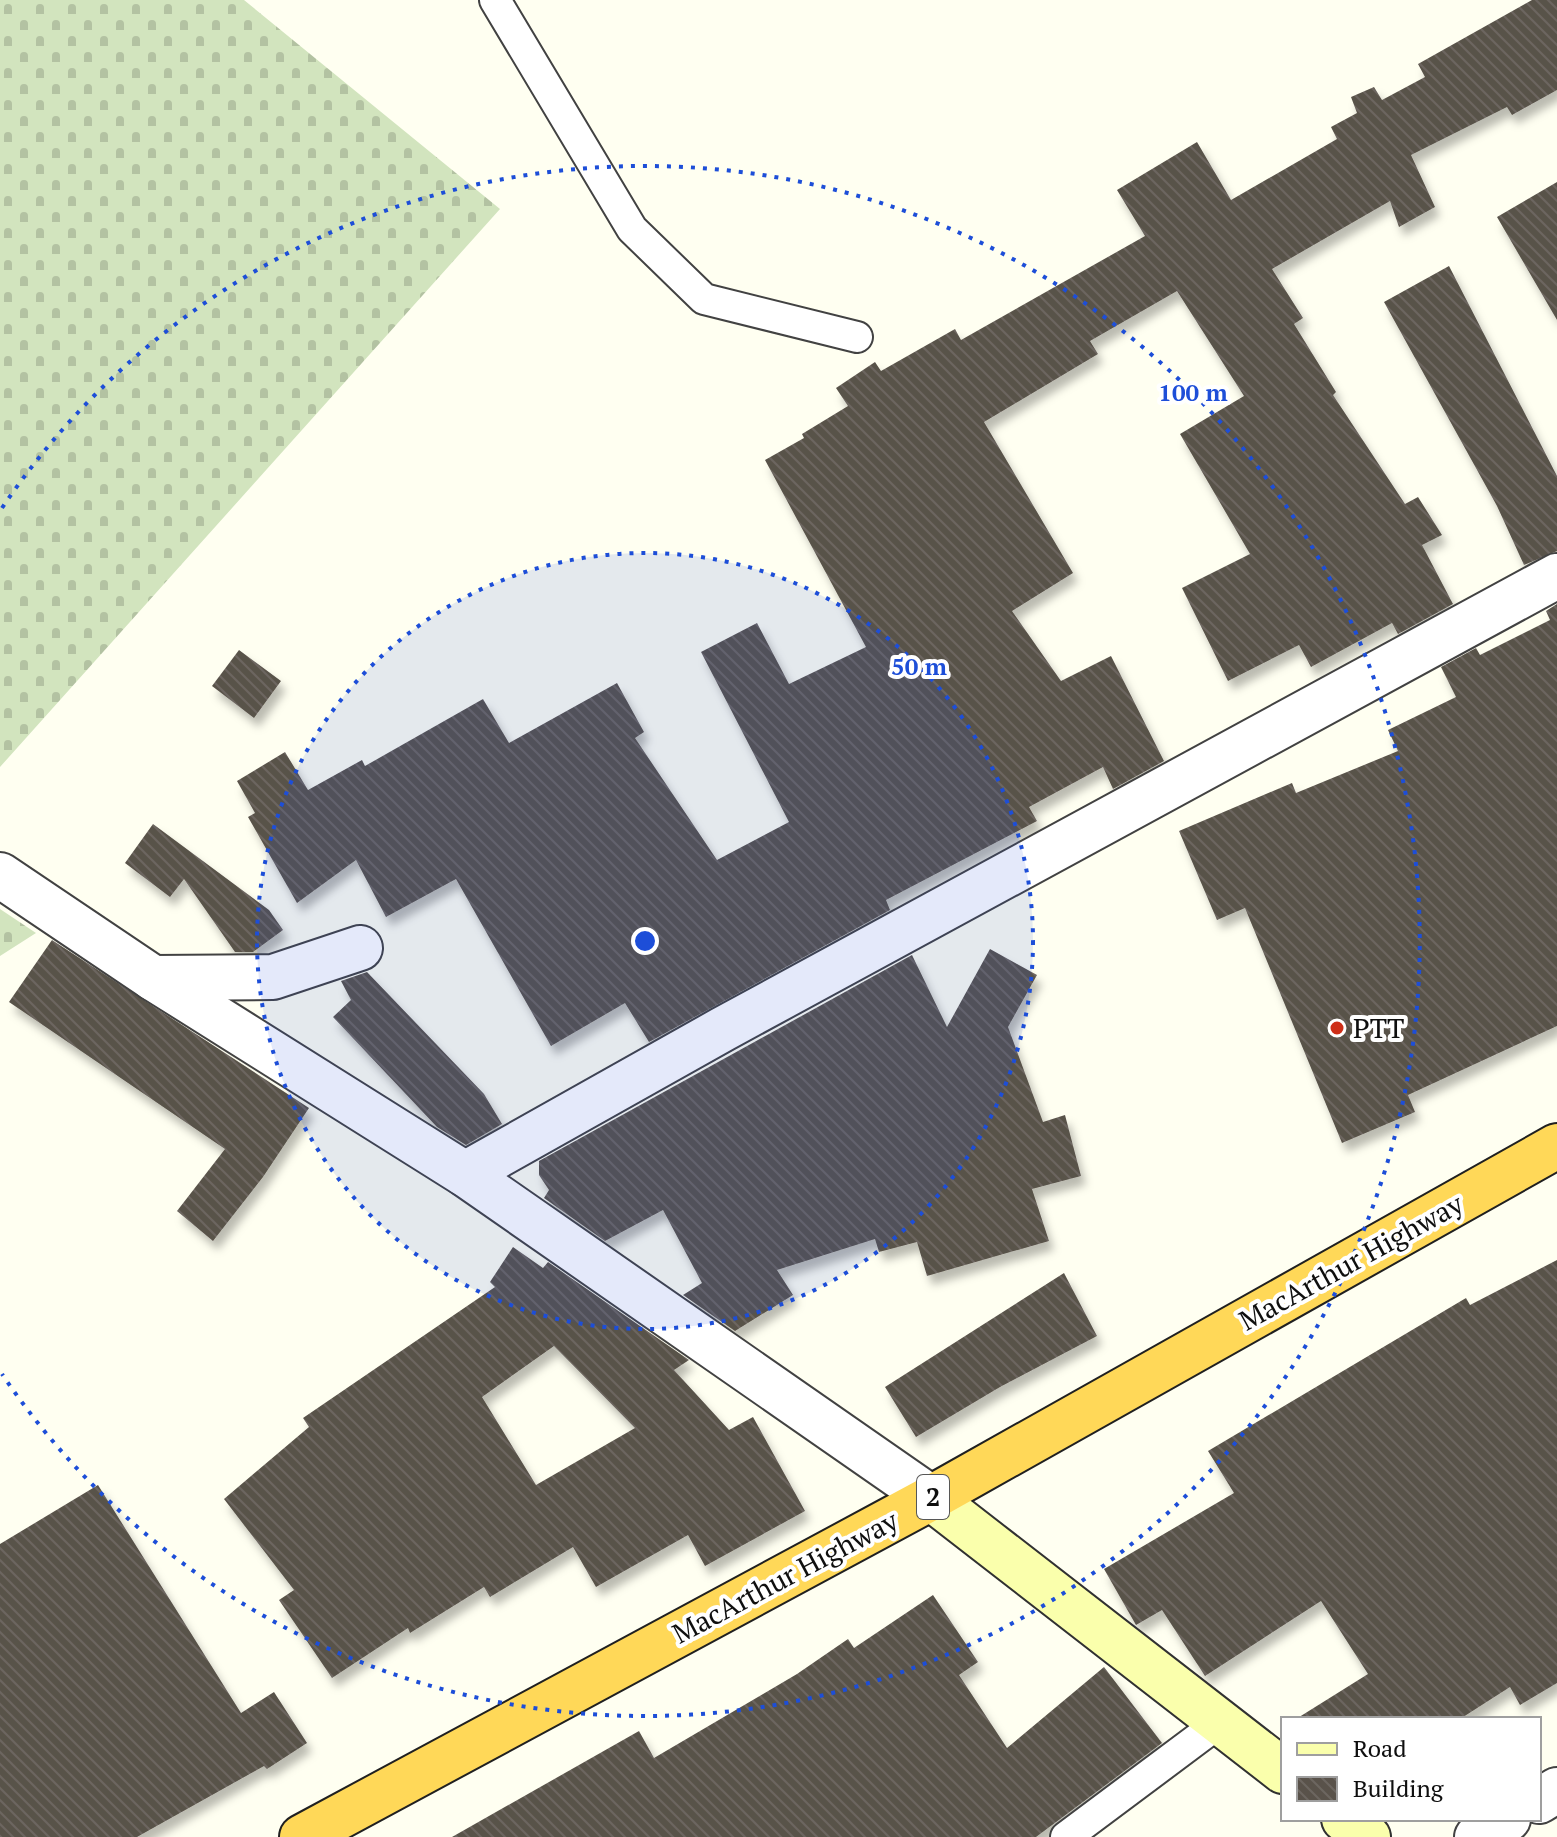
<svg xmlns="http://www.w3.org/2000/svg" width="1557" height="1837" font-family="'PT Serif',serif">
	<defs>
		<pattern id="cemetery-stones" width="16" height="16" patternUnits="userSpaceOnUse" patternTransform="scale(2)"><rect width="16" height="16" fill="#d2e4be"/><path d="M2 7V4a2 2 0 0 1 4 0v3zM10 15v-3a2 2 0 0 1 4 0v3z" fill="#b3c2a2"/></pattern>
		<pattern id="building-back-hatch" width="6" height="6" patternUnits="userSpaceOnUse" patternTransform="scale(2)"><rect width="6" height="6" fill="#59524a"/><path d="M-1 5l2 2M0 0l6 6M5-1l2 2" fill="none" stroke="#6c6660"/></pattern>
		<filter id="shadow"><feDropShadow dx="5" dy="9" stdDeviation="4" flood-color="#0004"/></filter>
	</defs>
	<rect width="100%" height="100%" fill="#fffff1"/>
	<path fill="url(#cemetery-stones)" d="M0,0h244l256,209 -500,558z
		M0,909l36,24 -36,23z"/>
	<path fill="url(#building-back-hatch)" fill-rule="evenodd" filter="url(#shadow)" d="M1532,0h25v90l-45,25 -5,-8 -96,48 24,52 -36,20 -9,-26 -118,68 31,49 -9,6 42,68 -3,3 72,109 13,-7 24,38 -20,10 31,59 -55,30 -6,-11 -81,44 -12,-22 -71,36 -46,-93 68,-34 -70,-120 64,-38 -67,-105 -87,50 8,13 -114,68 89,151 -61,38 49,70 50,-25 53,105 -51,28 -10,-22 -74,40 8,14 -151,79 4,10 -241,132 -24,-39 -74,43 -95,-167 -70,38 -30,-57 -59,43 -49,-86 7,-4 -18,-32 48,-29 23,38 54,-30 3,6 118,-67 26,44 108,-60 27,49 -9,6 82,122 72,-38 -88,-170 56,-29 32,61 77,-37 -101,-187 39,-22 -2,-4 46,-28 -12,-18 39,-26 6,9 74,-42 6,11 184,-104 -28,-46 80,-48 34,58 106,-61 -6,-12 26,-14 -6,-16 23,-10 8,13 43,-23 -7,-13z
		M1557,182v138l-60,-103z
		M1449,266l108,210v75l-33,14 -27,-59 -113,-204z
		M1557,604v422l-149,69 7,17 -73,31 -97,-235 -28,12 -38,-89 113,-48 4,10 102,-42 -10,-21 68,-33 -15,-30 35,-19 4,7 70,-35 -4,-9z
		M239,650l42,31 -27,37 -42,-32z
		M153,824l116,86 14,20 -30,22h-18l-51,-73 -14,18 -45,-34z
		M52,940l257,168 -46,69 -50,64 -36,-30 48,-62 -216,-147z
		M990,949l47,26 -29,52 35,95 22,-7 16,61 -49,13 17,52 -122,35 -10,-34 -38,10 -4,-13 -98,31 16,25 -58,36 -52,-36 19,-12 -39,-73 -58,31 -61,-43 5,-8 -10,-15v-14l373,-206 35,72z
		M367,972l117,122 18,30 -36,21 -29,-18 -104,-110 18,-17 -10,-19z
		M513,1247l30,21 5,-6 141,98 -15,10 55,60 24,-13 52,94 -100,55 -17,-31 -92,52 -23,-40 -83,50 -6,-10 -74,46 -2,-5 -76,50 -53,-78 15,-10 -70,-91 85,-72 -6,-9 192,-131 -5,-5zM554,1346l81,82 -99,57 -54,-88z
		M1557,1260v423l-37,22 -10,-18 -50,32h-164l72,-45 -47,-73 -116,75 -43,-66 -26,15 -32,-56 130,-76 -26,-42 258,-153 4,7z
		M1064,1273l33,63 -97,51 -84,50 -31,-50z
		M98,1485l143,228 33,-21 33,51 -40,26 -3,-3 -127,71h-137v-293z
		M933,1595l45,67 -19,13 48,73 97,-81 58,76 -126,94h-584l187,-106 15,27 143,-84 51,-35 6,9z"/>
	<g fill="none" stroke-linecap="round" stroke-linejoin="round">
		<g stroke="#424242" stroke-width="34">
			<path id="service" d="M495,0l137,229 72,70 153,38
				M1066,1837l154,-115"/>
		</g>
		<g stroke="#424242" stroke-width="48">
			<path id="minor" d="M153,978l120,-1 87,-29
				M465,1174l258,-145 834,-453
				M1539,1801l18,-11
				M1477,1837l31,-18"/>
		</g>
		<g stroke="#424242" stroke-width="48">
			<path id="tertiary" d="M0,875l153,103 312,196 466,324"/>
		</g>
		<g stroke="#313131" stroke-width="48">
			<path id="secondary" d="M931,1498l352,273
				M1344,1819l24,18"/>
		</g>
		<g stroke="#202020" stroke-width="48">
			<path id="trunk" d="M302,1837l629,-339 626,-352"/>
		</g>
		<use href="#service" stroke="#fff" stroke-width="30"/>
		<use href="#minor" stroke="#fff" stroke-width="44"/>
		<use href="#tertiary" stroke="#fff" stroke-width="44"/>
		<use href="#secondary" stroke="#faffac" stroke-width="44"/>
		<use href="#trunk" stroke="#ffd858" stroke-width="44"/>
	</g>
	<circle cx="645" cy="941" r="388" fill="#1d4ed8" fill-opacity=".12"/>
	<g fill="none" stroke="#1d4ed8" stroke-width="4" stroke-dasharray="4 8">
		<circle cx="645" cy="941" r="388"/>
		<path d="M2 508A775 775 0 1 1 2 1374"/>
	</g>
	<circle fill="#ce2e18" stroke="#fff" stroke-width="3" cx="1337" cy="1028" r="8"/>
	<g text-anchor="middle" stroke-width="8" stroke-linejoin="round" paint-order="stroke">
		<rect fill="#fff" stroke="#575757" stroke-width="2" x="917" y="1475" width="32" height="44" rx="6"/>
		<g font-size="26" font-weight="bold" fill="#0f0f0f">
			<text x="933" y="1506">2</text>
		</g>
		<g font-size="28" fill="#0f0f0f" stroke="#fff" text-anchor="start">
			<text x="1353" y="1038">PTT</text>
		</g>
		<g font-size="28" fill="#0f0f0f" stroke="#fff">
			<text transform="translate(1351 1262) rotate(-29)" y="10">MacArthur Highway</text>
			<text transform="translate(785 1577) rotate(-28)" y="10">MacArthur Highway</text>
		</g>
	</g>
	<circle cx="645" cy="941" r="12" fill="#1d4ed8" stroke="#fff" stroke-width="4"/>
	<g font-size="24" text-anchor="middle" font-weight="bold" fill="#1d4ed8" stroke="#fff" stroke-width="8" stroke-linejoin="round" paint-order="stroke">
		<text x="1193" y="401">100 m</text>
		<text x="919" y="675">50 m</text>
	</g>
	<rect x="1281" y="1717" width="260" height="104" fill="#ffffff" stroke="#9f9f9f" stroke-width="2"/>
	<rect x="1297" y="1743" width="40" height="12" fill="#faffac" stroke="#9f9f9f" stroke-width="2"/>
	<text x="1353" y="1757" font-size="24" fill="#0f0f0f">Road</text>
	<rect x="1297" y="1777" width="40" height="24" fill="url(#building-back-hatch)" stroke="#9f9f9f" stroke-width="2"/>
	<text x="1353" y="1797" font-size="24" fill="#0f0f0f">Building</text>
</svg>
